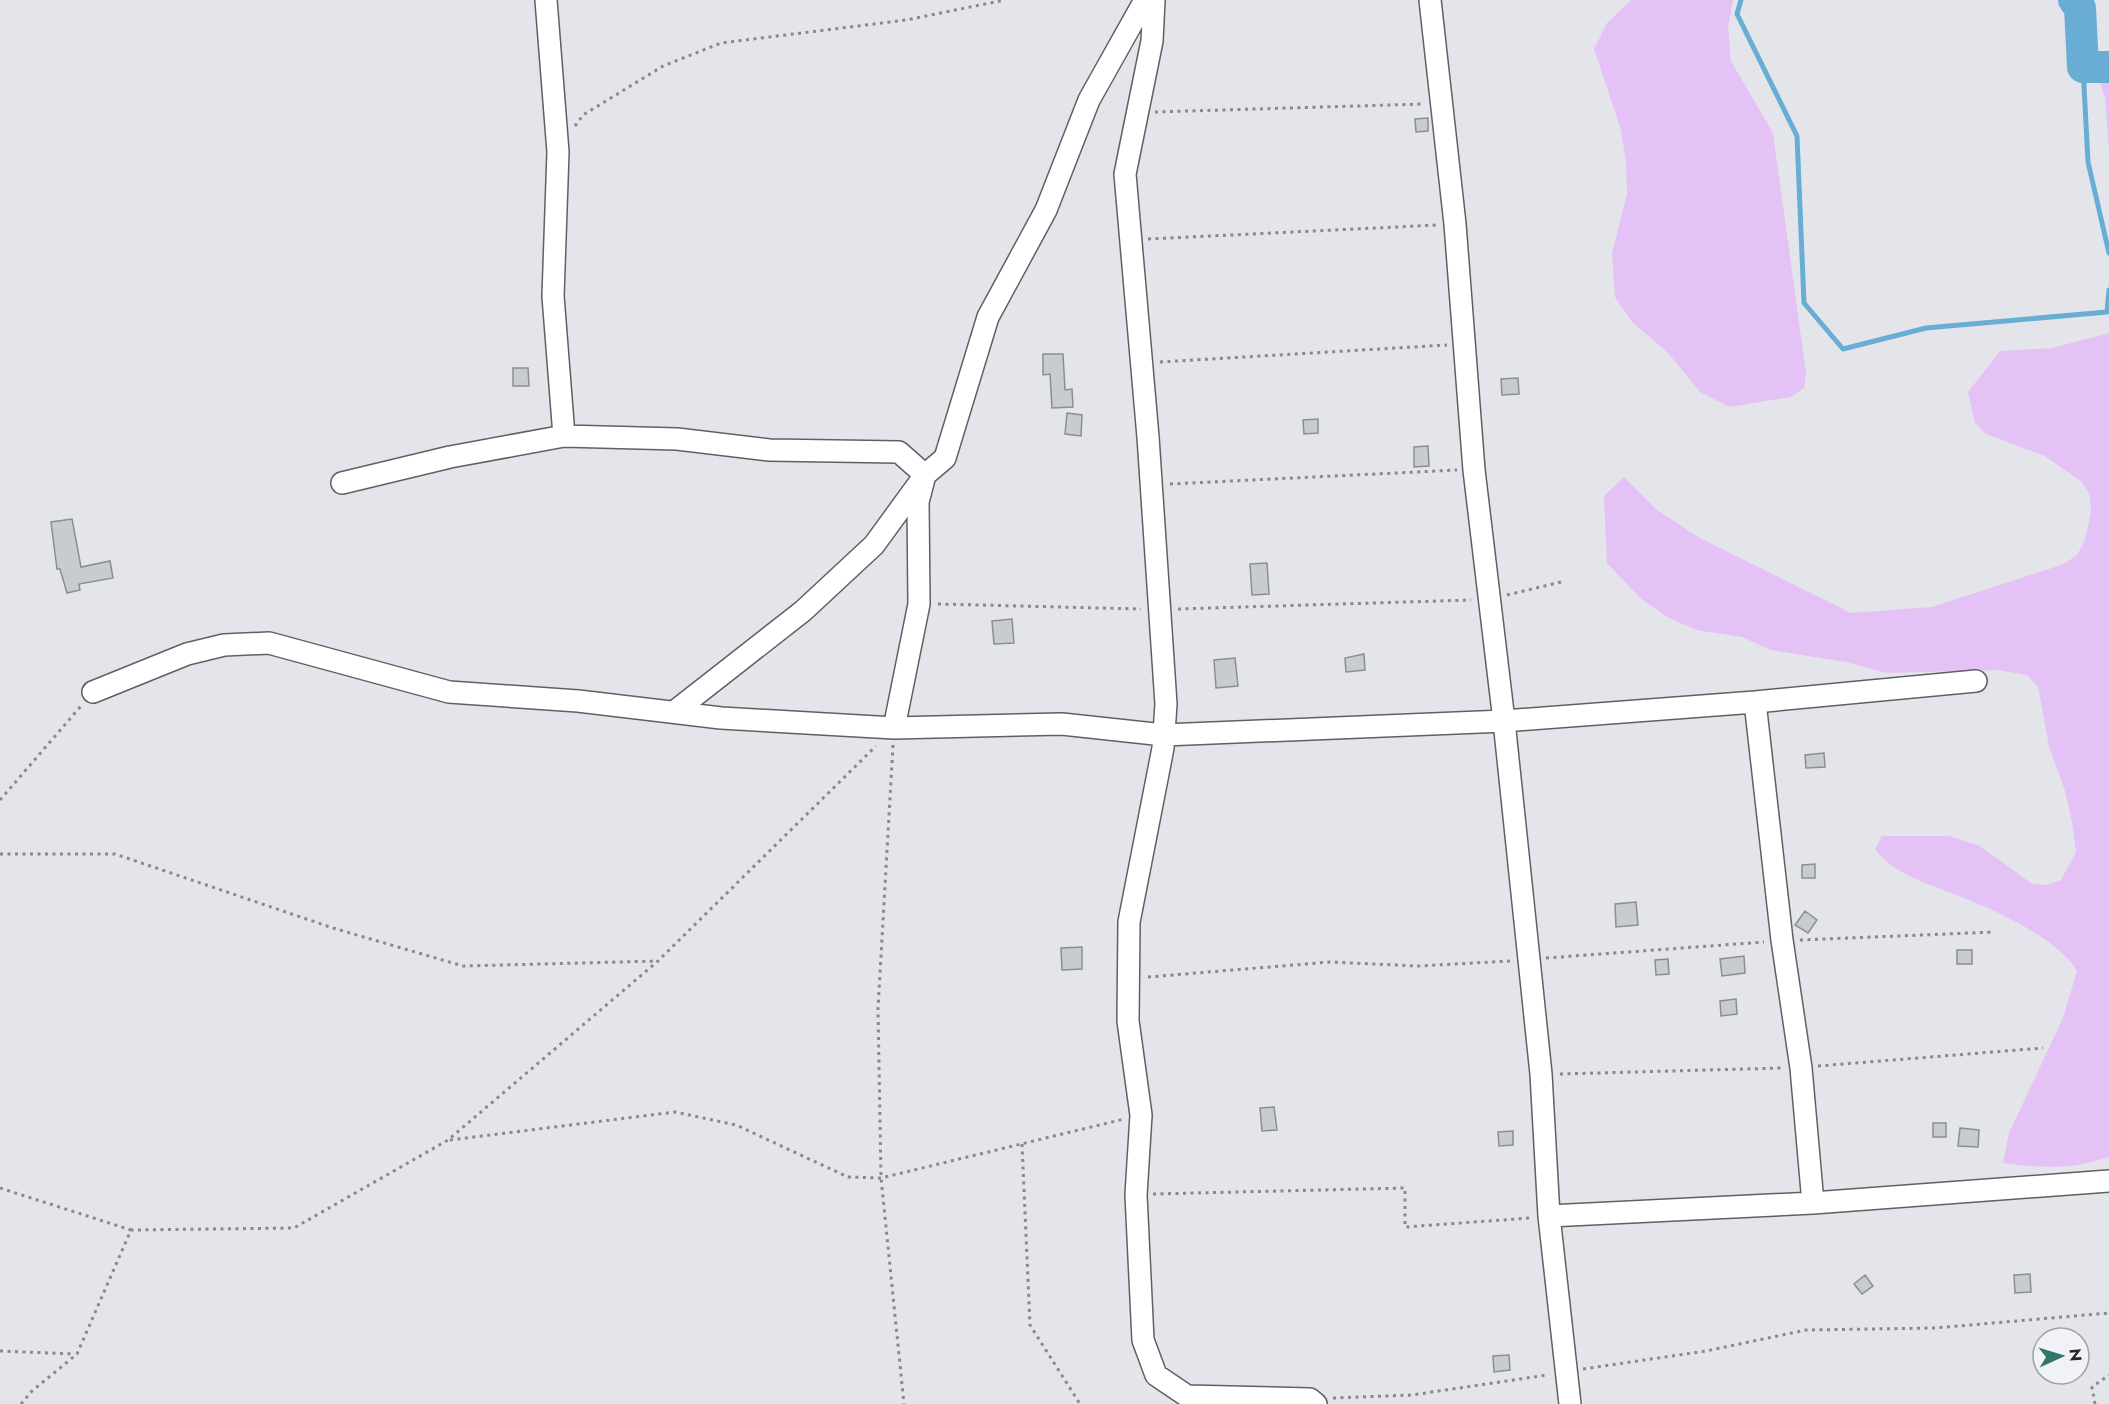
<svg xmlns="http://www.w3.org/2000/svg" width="2109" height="1404" font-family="Jost,sans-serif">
	<rect width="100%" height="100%" fill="#e4e5ea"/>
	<path fill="#e5c2f6" d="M1631,0h102l-5,28 3,33 42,72 33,240 -2,15 -13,9 -62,10 -29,-15 -31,-38 -37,-32 -17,-25 -3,-44 15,-59 -1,-32 -5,-32 -27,-81 13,-26z
		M2109,79v71l-4,-53 -6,-16z
		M2109,333v824c-39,13 -66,11 -106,6l6,-30 54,-115 14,-47c-21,-35 -89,-64 -128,-79 -28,-11 -55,-18 -74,-43l7,-13h67l31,10 52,38 15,1 14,-5 15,-28 -4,-30 -7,-31 -16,-45 -11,-59 -11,-12 -30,-5 -110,3 -41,-11 -76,-12 -28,-13 -46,-7 -29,-13 -27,-19 -33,-35 -3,-67 20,-19 33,33 43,28 151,75 81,-6 132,-43 13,-9 8,-15 6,-28 -1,-17 -8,-13 -37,-26 -59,-22 -11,-11 -7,-31 32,-41 52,-3z"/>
	<path fill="#69add5" d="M2098,59h11v20l-10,2z"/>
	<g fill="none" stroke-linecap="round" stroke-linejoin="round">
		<path stroke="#69add5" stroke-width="5" d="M1741,0l-4,14 60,122 7,167 39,46 83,-21 181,-16 2,-22
			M2083,67l5,95 21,91"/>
		<path stroke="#69add5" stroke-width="32" d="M2074,0l6,8 3,59h26"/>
	</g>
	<path fill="#c8cbcf" stroke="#8c8e92" stroke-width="1.5" d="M1428,118v13l-12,1 -1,-13z
		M1043,354h20l2,36 7,-1 1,18 -21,1 -2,-34 -7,1z
		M513,368h15l1,18h-16z
		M1518,378l1,16 -17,1 -1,-16z
		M1067,413l15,2 -1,21 -16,-2z
		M1318,419v14l-14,1 -1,-14z
		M1428,446l1,20 -15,1v-20z
		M72,519l9,48 29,-6 3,17 -34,6 1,6 -13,3 -7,-24h-3l-6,-47z
		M1267,563l2,31 -17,1 -2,-31z
		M1012,619l2,24 -20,1 -2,-23z
		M1364,654l1,16 -19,2 -1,-14z
		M1235,658l3,28 -22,2 -2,-28z
		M1824,753l1,14 -19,1 -1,-13z
		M1815,864v14h-13v-13z
		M1636,902l2,23 -22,2 -1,-23z
		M1805,911l12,9 -9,13 -13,-8z
		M1082,947v22l-20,1 -1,-22z
		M1957,950h15v14h-15z
		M1744,956l1,17 -23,3 -2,-17z
		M1668,959l1,15 -13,1 -1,-15z
		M1736,999l1,15 -16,2 -1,-15z
		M1274,1107l3,23 -15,1 -2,-23z
		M1933,1123h13v14h-13z
		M1960,1128l19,2 -1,17 -20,-1z
		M1513,1131v14l-14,1 -1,-14z
		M2030,1274l1,18 -16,1 -1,-18z
		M1865,1275l8,11 -11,8 -8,-10z
		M1509,1355l1,15 -16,2 -1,-16z"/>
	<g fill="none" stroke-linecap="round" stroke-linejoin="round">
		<g stroke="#5f6064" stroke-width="24">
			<path id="street" d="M546,0l12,152 -5,144 11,140
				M1154,0l-2,41 -27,133 23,263 18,267 -3,44 -34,174 -1,99 13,94 -5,80 7,145 13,35 31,21 123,3 6,5
				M1430,0l25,224 19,246 30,251 37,353 8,142 21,188
				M342,483l108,-26 114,-21 113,3 92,11 130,2 26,23 -51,70 -71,66 -129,101
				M93,692l94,-38 37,-9 45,-2 180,49 129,9 143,17 173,10 168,-4 102,11 340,-14 251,-19 221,-21
				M1755,702l27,238 19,128 12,135
				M894,728l25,-124 -1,-102 7,-27 20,-17 43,-141 58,-107 43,-110 56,-100
				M1549,1216l264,-13 296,-22"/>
		</g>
		<path stroke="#88898c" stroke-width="3" stroke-dasharray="3 4.5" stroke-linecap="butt" d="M1155,112l269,-8
			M575,126l8,-11 80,-49 58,-23 185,-23 99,-20
			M1148,239l290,-14
			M1160,362l287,-17
			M1170,484l287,-14
			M1507,595l54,-13
			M938,604l203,5
			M1178,609l293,-9
			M893,745l-15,264 3,169 23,226
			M0,800l81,-94
			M0,854h115l218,74 130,38 195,-5
			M1800,940l195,-8
			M1546,958l218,-16
			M1148,977l182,-15 88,4 92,-5
			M1818,1066l225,-18
			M1560,1074l222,-6
			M450,1140l225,-28 61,13 112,52 33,1 243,-59
			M1022,1144l8,181 50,79
			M0,1188l131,42
			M1153,1194l252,-6v39l125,-9
			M0,1351l75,3
			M1583,1369l123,-18 100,-21 129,-2 174,-15
			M1333,1398l79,-3 135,-20
			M21,1404l11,-13 45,-37 54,-124 163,-2 154,-88 210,-179 218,-215
			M2095,1404l-3,-17 17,-12"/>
		<use href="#street" stroke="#fff" stroke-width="21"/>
	</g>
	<g transform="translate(2061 1356) rotate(86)"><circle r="28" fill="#f1f2f7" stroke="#9fa0a3" stroke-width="1.5"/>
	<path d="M0-4.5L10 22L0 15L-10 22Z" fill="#337669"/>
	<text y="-9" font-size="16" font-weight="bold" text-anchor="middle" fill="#232425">N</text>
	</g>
</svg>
